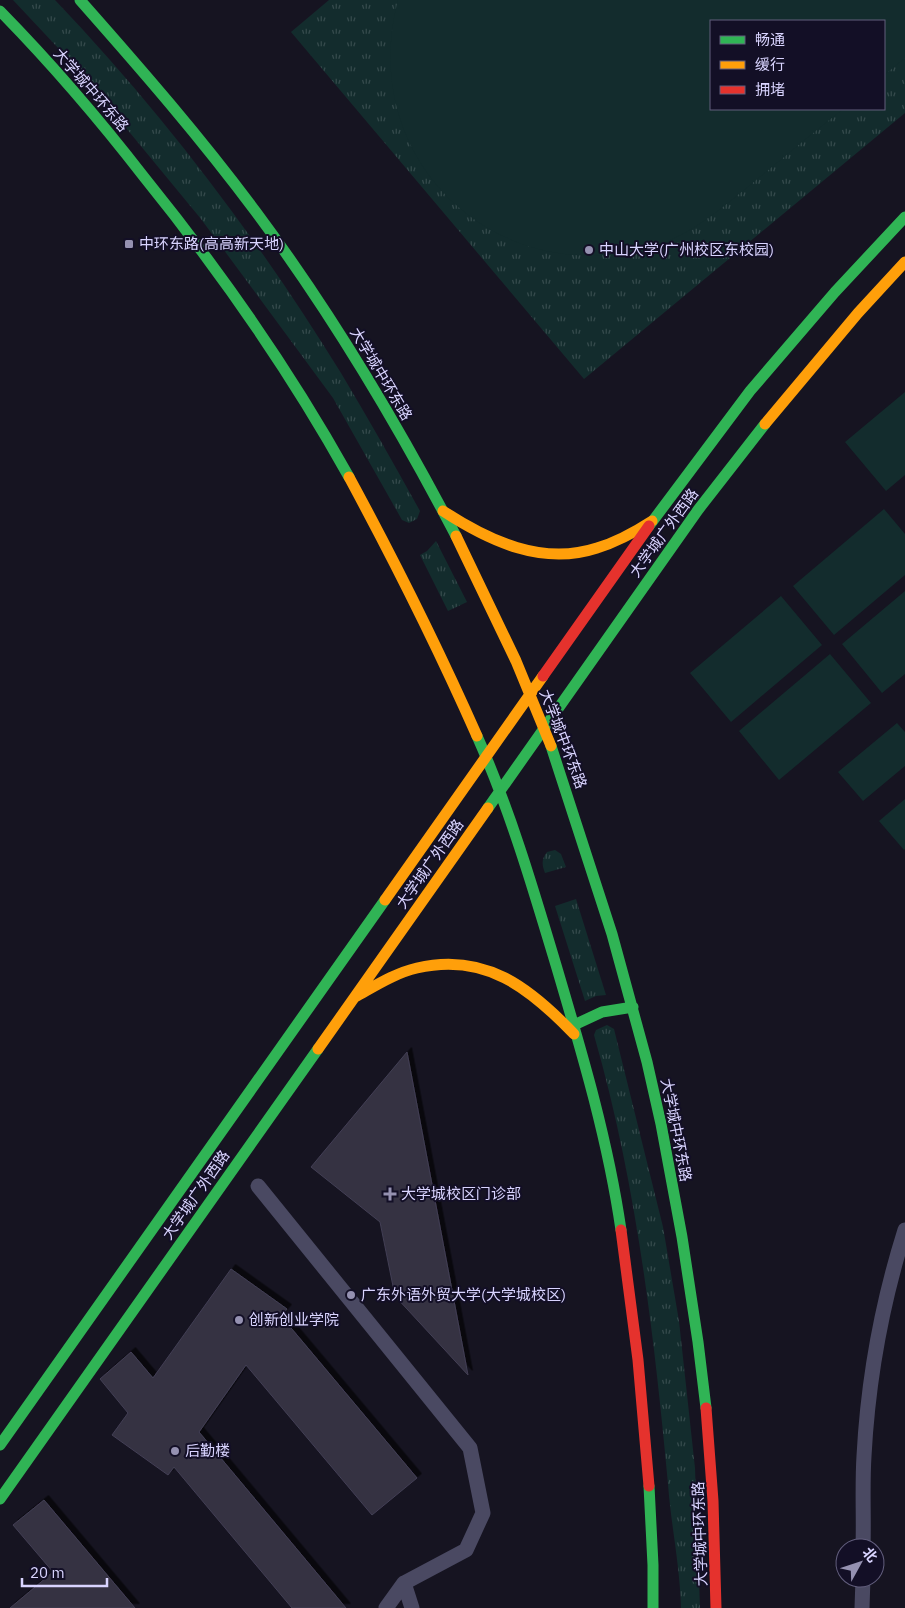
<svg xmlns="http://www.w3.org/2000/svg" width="905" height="1608" font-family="'IBM Plex Sans','Noto Sans SC',sans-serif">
	<defs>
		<pattern id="grass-tufts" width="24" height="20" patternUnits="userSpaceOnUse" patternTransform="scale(1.25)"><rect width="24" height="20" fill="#132c2d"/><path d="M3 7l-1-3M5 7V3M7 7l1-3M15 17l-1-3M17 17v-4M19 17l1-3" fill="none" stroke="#354a4c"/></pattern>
		<filter id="shadow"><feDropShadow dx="4.5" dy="-4.5" stdDeviation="0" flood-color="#0009"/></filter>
	</defs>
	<rect width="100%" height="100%" fill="#161421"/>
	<path fill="url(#grass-tufts)" fill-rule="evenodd" d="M13,0h42c108,113 204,240 286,373 27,45 53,91 79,138l-3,8 -8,4 -7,-3 -69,-122 -132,-179 -89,-108 -53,-62z
		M329,0h576v113l-321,266 -293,-347zM711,21h173v88h-173z
		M436,541l31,61 -19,9 -28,-56 7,-4z
		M555,850l6,4 5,13 -21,6c-3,-8 -4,-13 2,-21z
		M576,899l30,96 -10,1 -11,5 -30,-95z
		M607,1025l7,4 49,198 16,94 16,147 5,140h-19c-1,-42 -10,-83 -13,-124 -14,-151 -32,-303 -74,-449l2,-5z"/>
	<path fill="#132c2d" d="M398,0h507v58l-21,17v-54h-173v88h132c-30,24 -59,48 -88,72 -31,25 -63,54 -101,65 -158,47 -298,-87 -256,-246z
		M905,392v83l-19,16 -41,-49z
		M884,509l21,25v41l-71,60 -41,-49z
		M905,591v83l-23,19 -40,-49z
		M781,596l41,49 -91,77 -41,-49z
		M830,654l41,49 -92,77 -40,-49z
		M897,723l8,9v34l-42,35 -25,-29z
		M905,799v50l-1,1 -25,-29z"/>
	<path fill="#343243" stroke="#433f54" filter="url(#shadow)" d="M407,1052l61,323 -73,-79 -15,-74 -69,-55z
		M231,1269l56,40 -6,7 136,162 -45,37 -126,-150 -47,67 147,176h-54l-118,-141 -6,8 -56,-40 16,-22 -28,-34 31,-27 22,26z
		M44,1500l91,108h-125l43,-36 -40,-47z"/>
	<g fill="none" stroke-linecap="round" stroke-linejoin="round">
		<path stroke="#4a4962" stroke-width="15" d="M258,1186l212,262 13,65 -17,37 -62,33
			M863,1548c1,-31 -1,-61 1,-92 4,-76 18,-153 41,-226
			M386,1608l18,-25 8,25
			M862,1608l1,-30"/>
		<path stroke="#30b455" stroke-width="11" d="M80,0c61,69 121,138 176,212 76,102 141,211 200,324
			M0,11c51,52 99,108 144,166 76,94 146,194 205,300
			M649,526l101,-135 85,-99 70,-75
			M477,736c33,74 56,152 79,229 26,88 52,175 65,265
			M551,746l61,188 35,128 14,62 21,113 16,105 8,66
			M488,808l210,-298 67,-86
			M574,1025l28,-13 31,-5
			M0,1445l385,-545
			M649,1486l4,79v43
			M0,1499l318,-450"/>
		<path stroke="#ff9f0a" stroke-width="11" d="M765,424l93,-111 47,-51
			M349,477c46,85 89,171 128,259
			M443,511c46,30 99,55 154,37 20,-6 38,-16 55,-27
			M456,536l60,125 35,85
			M385,900l158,-224
			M355,997c20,-11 40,-24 62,-29 68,-16 113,20 157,66
			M318,1049l170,-241"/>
		<path stroke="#e5322d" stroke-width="11" d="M543,676l106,-150
			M621,1230l17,130 11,126
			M706,1408l7,93 3,107"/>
	</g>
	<g fill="#9591b1" stroke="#130f26" stroke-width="2">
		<rect x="124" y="239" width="10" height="10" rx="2.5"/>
		<circle cx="589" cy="250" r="5"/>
		<path d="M387.5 1186.5h5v5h5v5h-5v5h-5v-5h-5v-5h5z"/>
		<circle cx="351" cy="1295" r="5"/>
		<circle cx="239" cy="1320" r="5"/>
		<circle cx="175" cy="1451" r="5"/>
	</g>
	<g text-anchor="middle" stroke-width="4" stroke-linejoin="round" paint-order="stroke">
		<g font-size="15" fill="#d9d4ff" stroke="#130f26">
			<text transform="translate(91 90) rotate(49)" y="5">大学城中环东路</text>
			<text transform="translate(381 374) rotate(59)" y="5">大学城中环东路</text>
			<text transform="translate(664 533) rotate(-54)" y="5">大学城广外西路</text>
			<text transform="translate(563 739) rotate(69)" y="5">大学城中环东路</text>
			<text transform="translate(430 864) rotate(-55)" y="5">大学城广外西路</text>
			<text transform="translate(676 1130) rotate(79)" y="5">大学城中环东路</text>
			<text transform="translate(196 1195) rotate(-55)" y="5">大学城广外西路</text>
			<text transform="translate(700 1534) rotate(-92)" y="5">大学城中环东路</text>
		</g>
		<g font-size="15" fill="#d9d4ff" stroke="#130f26" text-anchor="start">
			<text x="139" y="249">中环东路(高高新天地)</text>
			<text x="599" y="255">中山大学(广州校区东校园)</text>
			<text x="401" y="1199">大学城校区门诊部</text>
			<text x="361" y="1300">广东外语外贸大学(大学城校区)</text>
			<text x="249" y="1325">创新创业学院</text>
			<text x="185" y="1456">后勤楼</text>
		</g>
	</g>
	<rect x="710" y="20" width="175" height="90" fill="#130f26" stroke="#625e7d"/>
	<rect x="720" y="36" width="25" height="8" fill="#30b455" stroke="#625e7d"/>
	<text x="755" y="45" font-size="15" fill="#d9d4ff">畅通</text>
	<rect x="720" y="61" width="25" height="8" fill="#ff9f0a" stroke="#625e7d"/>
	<text x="755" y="70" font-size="15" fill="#d9d4ff">缓行</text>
	<rect x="720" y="86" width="25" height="8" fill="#e5322d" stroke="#625e7d"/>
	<text x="755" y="95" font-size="15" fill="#d9d4ff">拥堵</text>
	<g transform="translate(860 1563) rotate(50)"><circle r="24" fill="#130f26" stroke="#625e7d"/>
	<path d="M0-4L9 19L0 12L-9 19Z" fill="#9591b1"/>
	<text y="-8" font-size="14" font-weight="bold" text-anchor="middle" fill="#d9d4ff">北</text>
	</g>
	<path d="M22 1578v8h85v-8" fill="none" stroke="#d9d4ff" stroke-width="2.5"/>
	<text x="30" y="1578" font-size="15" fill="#d9d4ff" stroke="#130f26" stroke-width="4" paint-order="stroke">20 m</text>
</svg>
